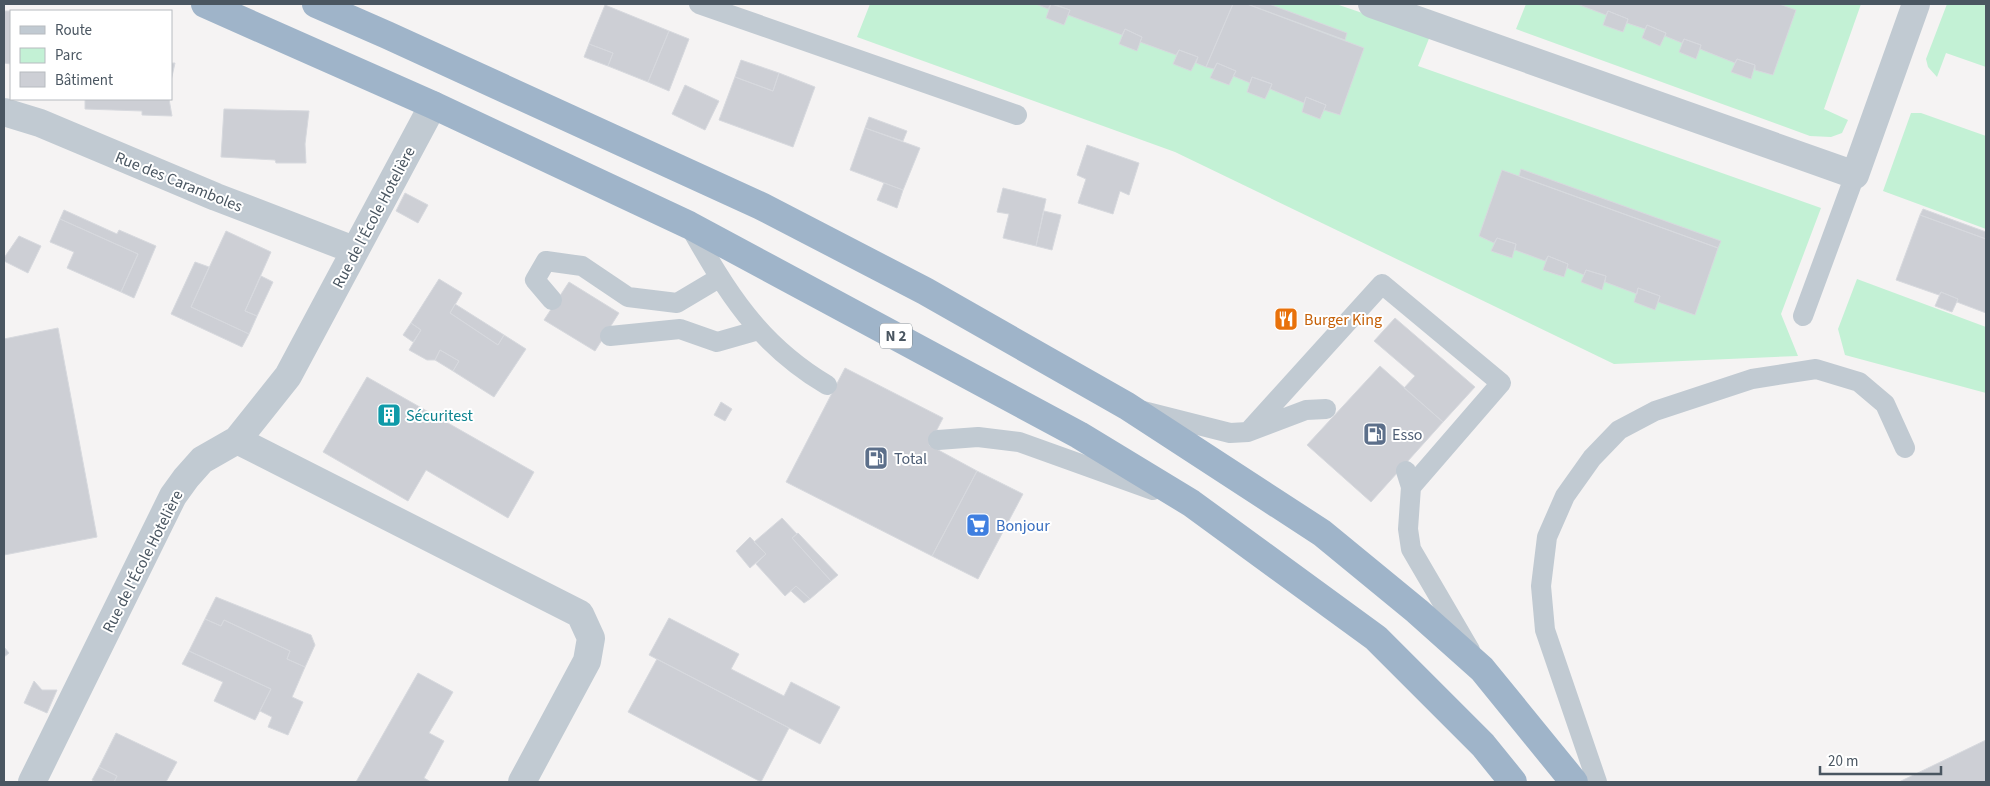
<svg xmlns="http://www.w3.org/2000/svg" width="1990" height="786" font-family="'Source Sans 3',sans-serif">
	<rect width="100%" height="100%" fill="#f5f3f3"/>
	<path fill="#c3f1d5" d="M870,4h466l94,32 -12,30 403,142 -40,106 17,42 -184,8 -439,-212 -318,-115z
		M1526,4h335l-37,105 24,11 -6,13 -11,4 -21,-1 -294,-107z
		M1947,4h39v63l-40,-14 -9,24 -9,-10 -2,-8z
		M1911,113h10l65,23v93l-103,-38z
		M1857,279l129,48v66l-141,-38 -7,-26z"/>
	<path fill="#cdcfd5" stroke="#d7d9de" d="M1036,4h15l-3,5z
		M1051,4l19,6 -6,15 -18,-7z
		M1054,4h179l-27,63 -10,-4 2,-6 -19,-7 -3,5 -36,-13 2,-5 -17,-8 -3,6 -54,-20 2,-5z
		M1233,4h14l117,44 -24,67 -16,-5 2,-5 -20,-8 -2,6 -34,-14 2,-5 -20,-7 -2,6 -17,-7 3,-5 -19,-8 -3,6 -8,-2z
		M1247,4h22l78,29 -2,7z
		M1577,4h202l17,6 -23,65 -18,-5v-5l-18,-6 -2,4 -35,-14 1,-4 -17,-6 -2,4 -17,-7 1,-3 -19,-8 -2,4 -18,-6 1,-4 -20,-8 -2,4z
		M605,5l64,26 -21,51 -40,-16 5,-13 -24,-9z
		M4,11h11h-4v53l-7,-1z
		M1608,11l20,8 -5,13 -20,-7z
		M1647,25l19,8 -6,13 -18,-8z
		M1125,29l17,8 -5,14 -18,-7z
		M669,31l20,8 -20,52 -21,-9z
		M1684,39l17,6 -5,14 -17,-7z
		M589,44l24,9 -5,13 -24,-9z
		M1179,50l19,7 -7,14 -18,-7z
		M1737,59l18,6 -4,14 -20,-7z
		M741,60l38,13 -6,18 -38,-14z
		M171,63h4l-4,18z
		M1217,63l19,8 -7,14 -19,-7z
		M779,73l36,14 -22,60 -74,-27 16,-43 38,14z
		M1252,77l20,7 -7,15 -18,-7z
		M685,85l34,16 -14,29 -33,-16z
		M1306,97l20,8 -6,14 -18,-7z
		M85,99h84l3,17 -30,-1v-4l-57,-2z
		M224,109l85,2 -4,33 1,19h-30l-1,-3 -54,-3z
		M869,117l38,14 -4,10 -38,-13z
		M865,128l55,20 -17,42 -53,-20z
		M1087,145l52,18 -10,32 -9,-4 -7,23 -35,-11 8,-24 -9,-4z
		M1521,169l200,72 -3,7 -199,-72z
		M1502,170l216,78 -23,67 -37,-13 2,-6 -22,-8 -1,6 -32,-12 1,-6 -20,-6 -2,5 -17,-7 1,-4 -20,-8 -3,5 -30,-11 1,-6 -19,-6 -3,5 -15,-7z
		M884,183l19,7 -6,18 -20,-8z
		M1003,188l43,11 -10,47 -33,-8 6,-24 -12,-2z
		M405,193l23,12 -10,18 -22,-12z
		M1923,209l63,23v7l-66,-24z
		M64,210l53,24 2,-4 37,16 -22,52 -13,-6 17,-38 -78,-35z
		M1044,211l17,4 -9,35 -16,-4z
		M1920,215l66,24v74l-29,-11 1,-3 -17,-7 -2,3 -43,-15z
		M60,219l78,35 -17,38 -54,-24 7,-16 -24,-10z
		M226,231l45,21 -26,59 12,5 -8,18 -58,-27z
		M19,236l22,10 -13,27 -24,-12v-3z
		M1497,238l19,6 -4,14 -21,-7z
		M1548,256l20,8 -4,13 -21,-7z
		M195,262l14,5 -18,40 58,27 -7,13 -71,-33z
		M1586,270l20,6 -4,14 -21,-8z
		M261,276l12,6 -16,34 -12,-5z
		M439,279l23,14 -12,20 48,32 6,-10 22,14 -32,48 -41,-26 6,-10 -19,-11 -5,10h-8l-18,-10 12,-20 -10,-7z
		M569,282l50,31 -24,38 -51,-31z
		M1638,288l22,8 -5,14 -21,-8z
		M1941,292l17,7 -6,13 -17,-6z
		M455,304l49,31 -6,10 -48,-32z
		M1395,318l80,69 -32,35 -39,-34 11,-12 -41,-35z
		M411,323l10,7 -8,12 -10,-7z
		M58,328l39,209 -93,18v-216z
		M440,350l19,11 -6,10 -18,-11z
		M1380,366l63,56 -72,80 -64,-57z
		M845,368l98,50 -14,27 48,26 -45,85 -146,-74z
		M367,377l167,95 -26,46 -82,-48 -18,31 -85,-49z
		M721,402l11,7 -7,12 -11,-6z
		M977,471l46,23 -45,85 -46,-23z
		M782,518l15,16 -5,4 39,43 -21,18 -14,-13 -11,10 -29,-32 10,-10 -12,-12z
		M798,533l40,42 -7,6 -39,-43z
		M750,537l16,17 -16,14 -14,-17z
		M796,586l14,13 -6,4 -13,-12z
		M216,597l95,38 4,10 -10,22 -18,-8 3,-8 -66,-31 -3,6 -16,-7z
		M669,618l70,36 -8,15 53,27 7,-14 49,25 -20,37 -171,-89z
		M205,619l16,7 3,-6 66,31 -3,8 18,8 -13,30 11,5 -15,33 -20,-8 4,-10 -12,-6 11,-22 -82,-38z
		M4,647l5,6 -5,4z
		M189,651l82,38 -16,31 -41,-19 9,-19 -41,-18z
		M657,659l132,69 -28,54 -133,-70z
		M418,673l35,19 -24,41 15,8 -20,37 7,4h-75z
		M34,681l8,9h15l-10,23 -23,-10z
		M116,733l61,29 -11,20h-52l3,-6 -18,-9z
		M1986,740v42h-87z
		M99,767l18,9 -3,6h-18l-4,-2z"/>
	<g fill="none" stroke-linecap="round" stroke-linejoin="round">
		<path stroke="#c1cad2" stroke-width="20" d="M699,4l318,111
			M689,225c38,67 69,119 138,160
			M552,300l-17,-20 11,-19 36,5 46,31 49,6 42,-25
			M1803,316l52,-141
			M610,336l70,-7 37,13 42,-12
			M1143,411l87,22 18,-1 58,-22 20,-1
			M1248,432l134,-148 119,99 -90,104
			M938,440l40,-3 41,5 134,48
			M1406,471l5,16 -3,42 3,20 59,101
			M1597,782l-52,-152 -4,-44 6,-49 18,-41 27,-38 27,-28 36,-19 97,-32 64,-10 43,13 26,22 20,44"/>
		<path stroke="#c1cad2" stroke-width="28" d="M1372,4l483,171 61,-171
			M4,112l36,11 176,74 138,53
			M237,440l343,174 11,24 -4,23 -65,121
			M32,782l141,-286 13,-18 16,-18 35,-20 51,-64 145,-271"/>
		<path stroke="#9fb4c9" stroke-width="28" d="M205,4l228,101 256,120 390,210 112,68 185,135 107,107 30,37
			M316,4l71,31 374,171 164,85 202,115 195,127 95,78 65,58 92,113"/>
	</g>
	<defs>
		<g id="restaurant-square" transform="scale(1.25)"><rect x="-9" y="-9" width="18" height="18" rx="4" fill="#e8710a" stroke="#fff"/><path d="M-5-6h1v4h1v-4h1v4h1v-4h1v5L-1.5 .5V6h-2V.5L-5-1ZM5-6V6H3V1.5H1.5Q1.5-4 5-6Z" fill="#fff"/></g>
		<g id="building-square" transform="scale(1.25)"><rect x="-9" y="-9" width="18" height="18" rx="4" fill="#0f9aa8" stroke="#fff"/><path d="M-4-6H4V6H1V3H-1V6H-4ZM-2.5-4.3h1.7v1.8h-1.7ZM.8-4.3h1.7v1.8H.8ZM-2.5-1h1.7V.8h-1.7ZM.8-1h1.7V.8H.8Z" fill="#fff"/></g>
		<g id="fuel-square" transform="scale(1.25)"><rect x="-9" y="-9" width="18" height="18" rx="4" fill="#5c6f8a" stroke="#fff"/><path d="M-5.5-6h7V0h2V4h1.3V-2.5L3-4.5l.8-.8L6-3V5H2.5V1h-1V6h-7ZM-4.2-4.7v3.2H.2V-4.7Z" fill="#fff"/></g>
		<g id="supermarket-square" transform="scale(1.25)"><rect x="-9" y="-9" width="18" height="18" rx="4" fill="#3f7fe0" stroke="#fff"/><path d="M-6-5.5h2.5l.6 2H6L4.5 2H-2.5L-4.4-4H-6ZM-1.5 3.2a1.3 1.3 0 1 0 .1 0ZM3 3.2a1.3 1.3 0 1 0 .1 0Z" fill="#fff"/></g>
	</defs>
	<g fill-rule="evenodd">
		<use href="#restaurant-square" x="1286" y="319"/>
		<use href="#building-square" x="389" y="415"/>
		<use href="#fuel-square" x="1375" y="434"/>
		<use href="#fuel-square" x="876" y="458"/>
		<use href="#supermarket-square" x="978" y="525"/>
	</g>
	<g text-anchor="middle" stroke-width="4" stroke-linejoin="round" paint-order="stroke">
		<rect fill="#fff" stroke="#808990" stroke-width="1" x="880" y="323.5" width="32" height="25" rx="4"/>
		<g font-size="15" font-weight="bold" fill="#4a5661">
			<text x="896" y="341">N 2</text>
		</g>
		<g font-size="16" fill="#4a5661" stroke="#fff">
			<text transform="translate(179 181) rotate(22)" y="6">Rue des Caramboles</text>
			<text transform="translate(373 217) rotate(-62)" y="6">Rue de l'École Hotelière</text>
			<text transform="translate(142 561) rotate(-63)" y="6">Rue de l'École Hotelière</text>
		</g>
		<g font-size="16" fill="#c56008" stroke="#fff" text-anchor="start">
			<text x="1304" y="325">Burger King</text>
		</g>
		<g font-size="16" fill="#0d838f" stroke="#fff" text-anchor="start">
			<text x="406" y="421">Sécuritest</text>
		</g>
		<g font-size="16" fill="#4e5e75" stroke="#fff" text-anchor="start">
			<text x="1392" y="440">Esso</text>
			<text x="894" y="464">Total</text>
		</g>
		<g font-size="16" fill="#366cbe" stroke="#fff" text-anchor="start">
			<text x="996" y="531">Bonjour</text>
		</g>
	</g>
	<rect width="1990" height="786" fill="none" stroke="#4a5661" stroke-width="10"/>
	<rect x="10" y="10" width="162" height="90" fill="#ffffff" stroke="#b7bbc0"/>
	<rect x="20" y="26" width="25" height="8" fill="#c1cad2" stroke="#b7bbc0"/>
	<text x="55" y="35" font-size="15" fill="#4a5661">Route</text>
	<rect x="20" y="48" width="25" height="15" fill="#c3f1d5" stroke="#b7bbc0"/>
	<text x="55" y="60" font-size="15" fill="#4a5661">Parc</text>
	<rect x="20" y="72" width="25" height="15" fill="#cdcfd5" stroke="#b7bbc0"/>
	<text x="55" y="85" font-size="15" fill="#4a5661">Bâtiment</text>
	<path d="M1820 766v8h121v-8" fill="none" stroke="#4a5661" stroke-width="2.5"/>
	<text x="1828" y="766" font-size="15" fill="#4a5661" stroke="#ffffff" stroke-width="4" paint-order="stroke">20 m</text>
</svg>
